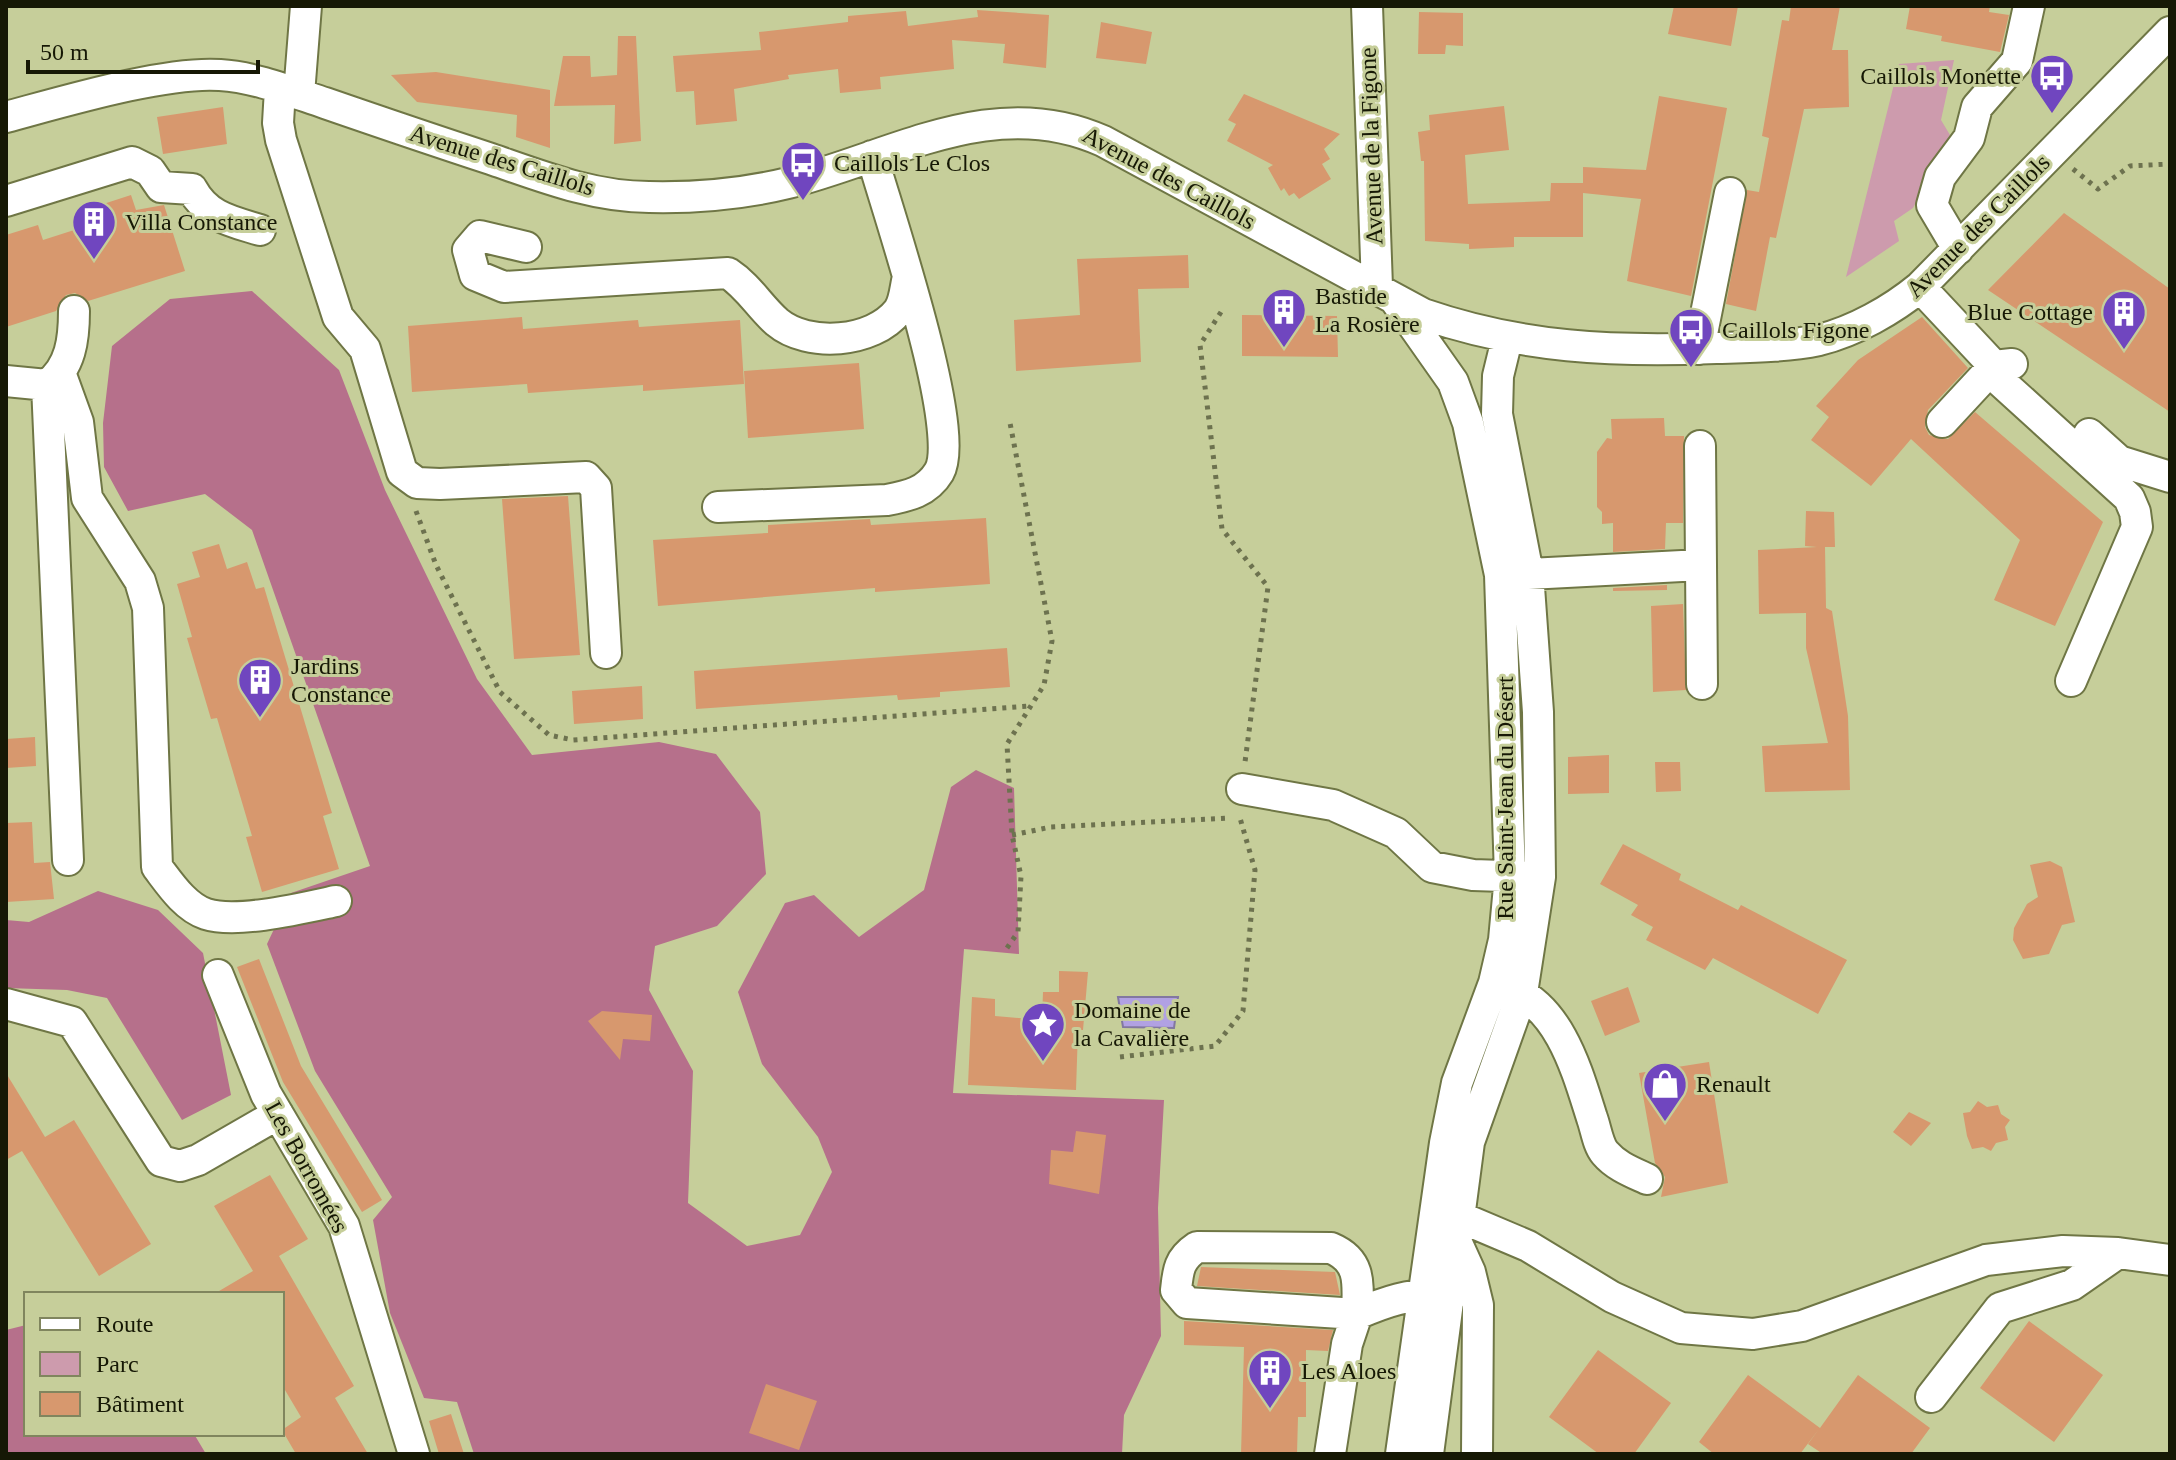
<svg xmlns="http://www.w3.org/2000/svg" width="2176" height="1460" font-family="'Times New Roman',serif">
	<rect width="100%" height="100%" fill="#c6ce9a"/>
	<path fill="#cd9bad" d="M1954,60l-13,60 9,15 -37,73 -19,13 5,20 -53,36 53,-213z"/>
	<path fill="#b6708b" d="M252,291l87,79 46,120 92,189 55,76 127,-13 57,12 44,58 6,62 -49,52 -62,20 -6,44 44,81 -5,132 59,43 53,-11 32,-63 -14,-35 -56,-73 -24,-72 47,-89 29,-8 45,42 65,-47 27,-103 25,-17 38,18 5,166 -55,-5 -11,144 211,7 -6,108 3,128 -37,79 -2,39h-648l-17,-52 -33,-4 -34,-85 -17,-93 19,-23 -77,-126 -48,-127 24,-51 79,-27 -118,-336 -47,-36 -77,17 -24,-44 -1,-44 9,-77 58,-47z
		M98,891l60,19 45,43 28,142 -49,25 -75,-122 -40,-8 -61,-2v-68l23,2z
		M26,1325v109h168l12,20h-200v-124z"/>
	<path fill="#b1a1e3" stroke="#8278a0" stroke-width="2" d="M1118,997h60l-4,31 -51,-1z"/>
	<path fill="#d7986e" d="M1674,6h64l-7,40 -63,-12z
		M1791,6h49l-8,44h16l1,57 -45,2 -28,129 -6,-1 -14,74 -30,-7 21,-114 12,2 10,-54 -7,-2 20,-116 7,1z
		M1910,6h80l-1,6 20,3 -9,37 -59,-11 1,-5 -36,-7z
		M977,10l72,5 -3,53 -43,-5 2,-19 -53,-4 2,29 -74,8 1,12 -41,4 -2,-24 -50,6 1,4 -55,10 3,32 -41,4 -2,-34 -18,1 -3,-36 88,-6 -2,-18 89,-10v-6l58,-5 2,15 70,-9z
		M1419,12l44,1v33l-17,-1 -1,9h-27z
		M1101,22l51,10 -6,32 -50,-6z
		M618,36h18l5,105 -27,3 1,-39 -61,1 9,-50h27l1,21 26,-2z
		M436,72l114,18v58l-34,-11 1,-22 -100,-13 -26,-27z
		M1244,94l96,40 -16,15 6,10 -8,5 9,15 -32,20 -5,-6 -5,3 -5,-8 -3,3 -13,-23 5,-3 -46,-24 9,-17 -8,-4z
		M1659,96l68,12 -36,188 -64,-15 14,-82 -58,-6v44h-69v10l-45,2v-5l-44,-3 -1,-80h-3l-3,-29 12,-2 -1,-15 75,-9 5,44 -44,5 3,49 82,-3 1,-18h32v-16l63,3z
		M223,107l4,37 -64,10 -6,-37z
		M131,195l5,15 28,-5 21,66 -97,30 -13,-8 -9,2 -10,16 -50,16v-92l32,-10 5,15 53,-17 -5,-15z
		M2064,213l106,76v123l-182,-122z
		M1188,255l1,33 -51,1 3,73 -125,9 -2,-51 66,-5 -3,-56z
		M1242,315l95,1 1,41 -96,-1z
		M522,317l1,12 115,-9 1,7 101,-7 4,64 -101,7v-6l-115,8 -1,-9 -115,8 -4,-66z
		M1922,317l46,51 -40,42 -3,17 4,8 19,4 27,-27 128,110 -48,104 -61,-26 26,-60 -109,-101 -40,47 -60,-46 18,-23 -13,-11 42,-46z
		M859,363l5,66 -116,9 -4,-67z
		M1664,418l1,18h19l-1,87h-17l-1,26 -52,3v-29l-11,1v-12l-5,-5v-55l10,-14 5,1 -1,-20z
		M568,496l12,159 -66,4 -12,-160z
		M1806,511l28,1 1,35h-10l1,61 6,3 16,105 2,74 -85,2 -3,-46 66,-3 -22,-95v-35l-47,1 -1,-64 59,-3 -12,-1z
		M986,518l4,66 -115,8v-4l-217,18 -5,-66 115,-7v-8l102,-6 1,6z
		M219,544l8,25 20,-7 9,27 8,-2 68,226 -9,3 16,53 -77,23 -16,-55 6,-1 -35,-118 -6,1 -24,-81 5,-1 -15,-53 23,-7 -8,-25z
		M1667,585v5l-54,1v-3z
		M1683,604l3,86 -33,2 -2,-86z
		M1007,648l3,39 -70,5v5l-42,3 -1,-5 -201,14 -2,-38z
		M642,686l1,33 -69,5 -2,-33z
		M35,737l1,29 -30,2v-29z
		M1609,755v38l-41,1v-37z
		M1655,762h25l1,29 -25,1z
		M32,822l2,41 16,-1 4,37 -48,3v-79z
		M1623,844l58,30 -2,6 59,30 3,-5 106,55 -29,54 -105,-56 -8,12 -59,-30 7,-13 -22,-12 7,-10 -38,-21z
		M2050,861l12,6 13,55 -13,3 -13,29 -26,5 -10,-19 1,-12 13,-24 11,-7 -8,-32z
		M259,959l42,107 81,134 -20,12 -79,-130 -46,-115z
		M1059,971l29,1 -5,58h-5l-2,60 -108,-5 4,-88 23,2v17l47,4 1,-28h16z
		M1628,987l12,35 -35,14 -14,-35z
		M602,1011l50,4 -2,26 -27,-2 -3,21 -32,-39z
		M1709,1062l19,121 -67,14 4,-20 -10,-14 -16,-90z
		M6,1073l39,64 29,-17 77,124 -52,32 -77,-125 -16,9z
		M1978,1101l9,6 11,-2 3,9 9,6 -5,7 3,13 -12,3 -5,8 -8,-4 -11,2 -5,-13 -4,-23 7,-1z
		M1909,1112l22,11 -20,23 -18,-14z
		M1076,1131l30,4 -7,59 -50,-10 2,-34 22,2z
		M270,1175l38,64 -29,17 75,130 -19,12 33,56h-72l-14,-24 19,-13 -19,-32v-91h-68l39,-23 -39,-65z
		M1201,1267l134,5 5,23 -143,-9z
		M1184,1321l149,9 -5,21 -22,-1v67h-8l-1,37h-56l3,-107 -60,-2z
		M2029,1321l74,54 -49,67 -74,-54z
		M1598,1350l73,53 -37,51h-35l-50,-37z
		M1748,1375l72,53 38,-53 72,53 -19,26h-88l-15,-10 11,-15 -19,25h-86l-15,-12z
		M766,1384l51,17 -18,49 -50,-17z
		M451,1414l13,40h-25l-10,-33z"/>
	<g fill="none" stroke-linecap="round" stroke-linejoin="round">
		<g stroke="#6f7645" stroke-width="34">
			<path id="minor" d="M1367,6l10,281
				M280,89l-2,34 3,17 57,177 27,32 37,123 15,11 23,1 146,-7 10,11 10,165
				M299,94l7,-88
				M6,117c56,-15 159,-46 214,-42 35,2 72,17 105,28 55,19 111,38 166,56 52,18 103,38 158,38 47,1 94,-3 139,-14 106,-27 206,-91 315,-42l320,173c99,34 189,38 293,34 34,-1 69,-1 103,-8 36,-9 73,-30 101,-53l250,-255
				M6,201l126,-39 18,9 11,16 31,2c15,28 39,32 68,41
				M526,247l-46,-11 -12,14 7,25 29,12 224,-14c21,14 31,33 49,49 31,26 96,21 121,-11 6,-8 7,-20 9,-30
				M1958,249l-26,-44 8,-28 29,-39 8,-31 40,-46 12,-55
				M1920,287l74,79 18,-2
				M1396,301l57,81 15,41 32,152 10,301 -6,64 -10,43 -37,100 -12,60 -44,311
				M1699,349l31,-156
				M61,375l17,47 9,76 53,83 8,27 9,259c13,17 28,40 49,47 31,10 97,-6 130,-13
				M6,381l41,4c24,-18 27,-46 27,-74
				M47,385l21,475
				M1942,422l52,-56 6,15 129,117 6,14 2,15 -66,154
				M2089,434l30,27 51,16
				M1700,446l2,238
				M718,507l169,-7c21,-4 40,-8 52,-28 24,-41 -52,-262 -67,-316
				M1510,575l191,-10
				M1242,789l91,16 63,28 36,34 41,8 57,2
				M218,975l48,119 78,132 70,228
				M1508,988c52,18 69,83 84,130 4,11 6,27 13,35 11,13 27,19 42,26
				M6,1004l66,18 89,139 19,5 18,-6 80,-46
				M1443,1210l85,36 84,51 69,31 72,6 49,-8 184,-66 77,-9 55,2 52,7
				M1456,1241l14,31 8,33 -1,149
				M1197,1247l134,1c31,13 27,36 26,66l-170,-11 -11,-13c2,-20 3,-31 21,-43z
				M1931,1397l69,-89 72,-23 46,-32
				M1330,1454l17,-110 10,-30c28,-12 53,-21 84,-19
				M1428,1454l41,-312 53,-149 18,-116 -2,-165 -10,-139 -31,-159 1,-38 9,-37"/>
		</g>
		<path stroke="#6d724f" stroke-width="5" stroke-dasharray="4 6" stroke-linecap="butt" d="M2073,169l25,20 32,-23 40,-2
			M1221,312l-21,33 22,184 46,58 -23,175
			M416,511l20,54 64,127 49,43 24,5 457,-34
			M1012,835l39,-8 179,-9
			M1007,948l11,-16 3,-56 -9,-41 -5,-91 37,-59 8,-44 -42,-218
			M1120,1057l95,-11 28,-35 12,-141 -15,-52"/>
		<use href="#minor" stroke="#fff" stroke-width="30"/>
	</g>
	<defs>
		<g id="bus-pin" transform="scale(2.3)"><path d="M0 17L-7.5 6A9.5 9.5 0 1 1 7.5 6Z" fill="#7046bf" stroke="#c6ce9a"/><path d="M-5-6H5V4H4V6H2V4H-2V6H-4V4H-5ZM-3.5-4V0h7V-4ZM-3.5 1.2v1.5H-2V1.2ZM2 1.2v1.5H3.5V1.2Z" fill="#fff"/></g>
		<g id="building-pin" transform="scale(2.3)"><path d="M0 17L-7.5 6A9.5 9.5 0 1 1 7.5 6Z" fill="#7046bf" stroke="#c6ce9a"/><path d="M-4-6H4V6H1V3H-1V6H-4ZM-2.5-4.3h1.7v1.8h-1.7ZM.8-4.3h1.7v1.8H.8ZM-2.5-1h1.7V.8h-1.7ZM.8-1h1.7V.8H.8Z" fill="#fff"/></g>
		<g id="sight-pin" transform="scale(2.3)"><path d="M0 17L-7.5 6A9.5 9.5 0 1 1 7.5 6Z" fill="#7046bf" stroke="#c6ce9a"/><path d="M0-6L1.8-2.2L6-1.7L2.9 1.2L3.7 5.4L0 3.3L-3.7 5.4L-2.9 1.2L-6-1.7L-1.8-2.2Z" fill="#fff"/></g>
		<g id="shop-pin" transform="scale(2.3)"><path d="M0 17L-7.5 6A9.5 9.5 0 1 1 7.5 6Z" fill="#7046bf" stroke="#c6ce9a"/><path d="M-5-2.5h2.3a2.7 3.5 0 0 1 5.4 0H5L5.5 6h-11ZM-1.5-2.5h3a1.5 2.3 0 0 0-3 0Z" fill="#fff"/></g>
	</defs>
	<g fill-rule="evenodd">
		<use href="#bus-pin" x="2052" y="76"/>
		<use href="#bus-pin" x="803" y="163"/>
		<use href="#building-pin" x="94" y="222"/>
		<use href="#building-pin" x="1284" y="310"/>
		<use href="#building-pin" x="2124" y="312"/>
		<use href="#bus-pin" x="1691" y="330"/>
		<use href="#building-pin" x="260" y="680"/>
		<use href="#sight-pin" x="1043" y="1024"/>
		<use href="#shop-pin" x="1665" y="1084"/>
		<use href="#building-pin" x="1270" y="1371"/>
	</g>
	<g text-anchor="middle" stroke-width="6" stroke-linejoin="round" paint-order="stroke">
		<g font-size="24" fill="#161805" stroke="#c6ce9a" text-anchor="start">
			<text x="2021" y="84" text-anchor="end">Caillols Monette</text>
			<text x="834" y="171">Caillols Le Clos</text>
			<text x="125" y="230">Villa Constance</text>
			<text x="1315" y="304">Bastide<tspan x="1315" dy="28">La Rosière</tspan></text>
			<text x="2093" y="320" text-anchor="end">Blue Cottage</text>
			<text x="1722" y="338">Caillols Figone</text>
			<text x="291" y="674">Jardins<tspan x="291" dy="28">Constance</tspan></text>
			<text x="1074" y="1018">Domaine de<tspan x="1074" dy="28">la Cavalière</tspan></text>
			<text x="1696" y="1092">Renault</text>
			<text x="1301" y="1379">Les Aloes</text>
		</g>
		<g font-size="24" fill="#161805" stroke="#c6ce9a">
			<text transform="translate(1371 146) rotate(-92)" y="8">Avenue de la Figone</text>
			<text transform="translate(502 160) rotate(17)" y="8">Avenue des Caillols</text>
			<text transform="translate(1169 178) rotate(28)" y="8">Avenue des Caillols</text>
			<text transform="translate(1978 226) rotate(-45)" y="8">Avenue des Caillols</text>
			<text transform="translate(1505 798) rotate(-90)" y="8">Rue Saint-Jean du Désert</text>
			<text transform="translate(307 1167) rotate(61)" y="8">Les Borromées</text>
		</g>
	</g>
	<rect width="2176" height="1460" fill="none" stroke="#161805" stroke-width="16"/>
	<rect x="24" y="1292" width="260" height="144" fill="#c6ce9a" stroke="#80855e" stroke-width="2"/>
	<rect x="40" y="1318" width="40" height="12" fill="#ffffff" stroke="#80855e" stroke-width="2"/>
	<text x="96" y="1332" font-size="24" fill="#161805">Route</text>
	<rect x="40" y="1352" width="40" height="24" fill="#cd9bad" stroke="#80855e" stroke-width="2"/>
	<text x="96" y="1372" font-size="24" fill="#161805">Parc</text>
	<rect x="40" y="1392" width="40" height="24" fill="#d7986e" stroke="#80855e" stroke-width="2"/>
	<text x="96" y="1412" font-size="24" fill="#161805">Bâtiment</text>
	<path d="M28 60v12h230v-12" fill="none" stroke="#161805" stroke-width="4"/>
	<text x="40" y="60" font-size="24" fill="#161805" stroke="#c6ce9a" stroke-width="6" paint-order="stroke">50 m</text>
</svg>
